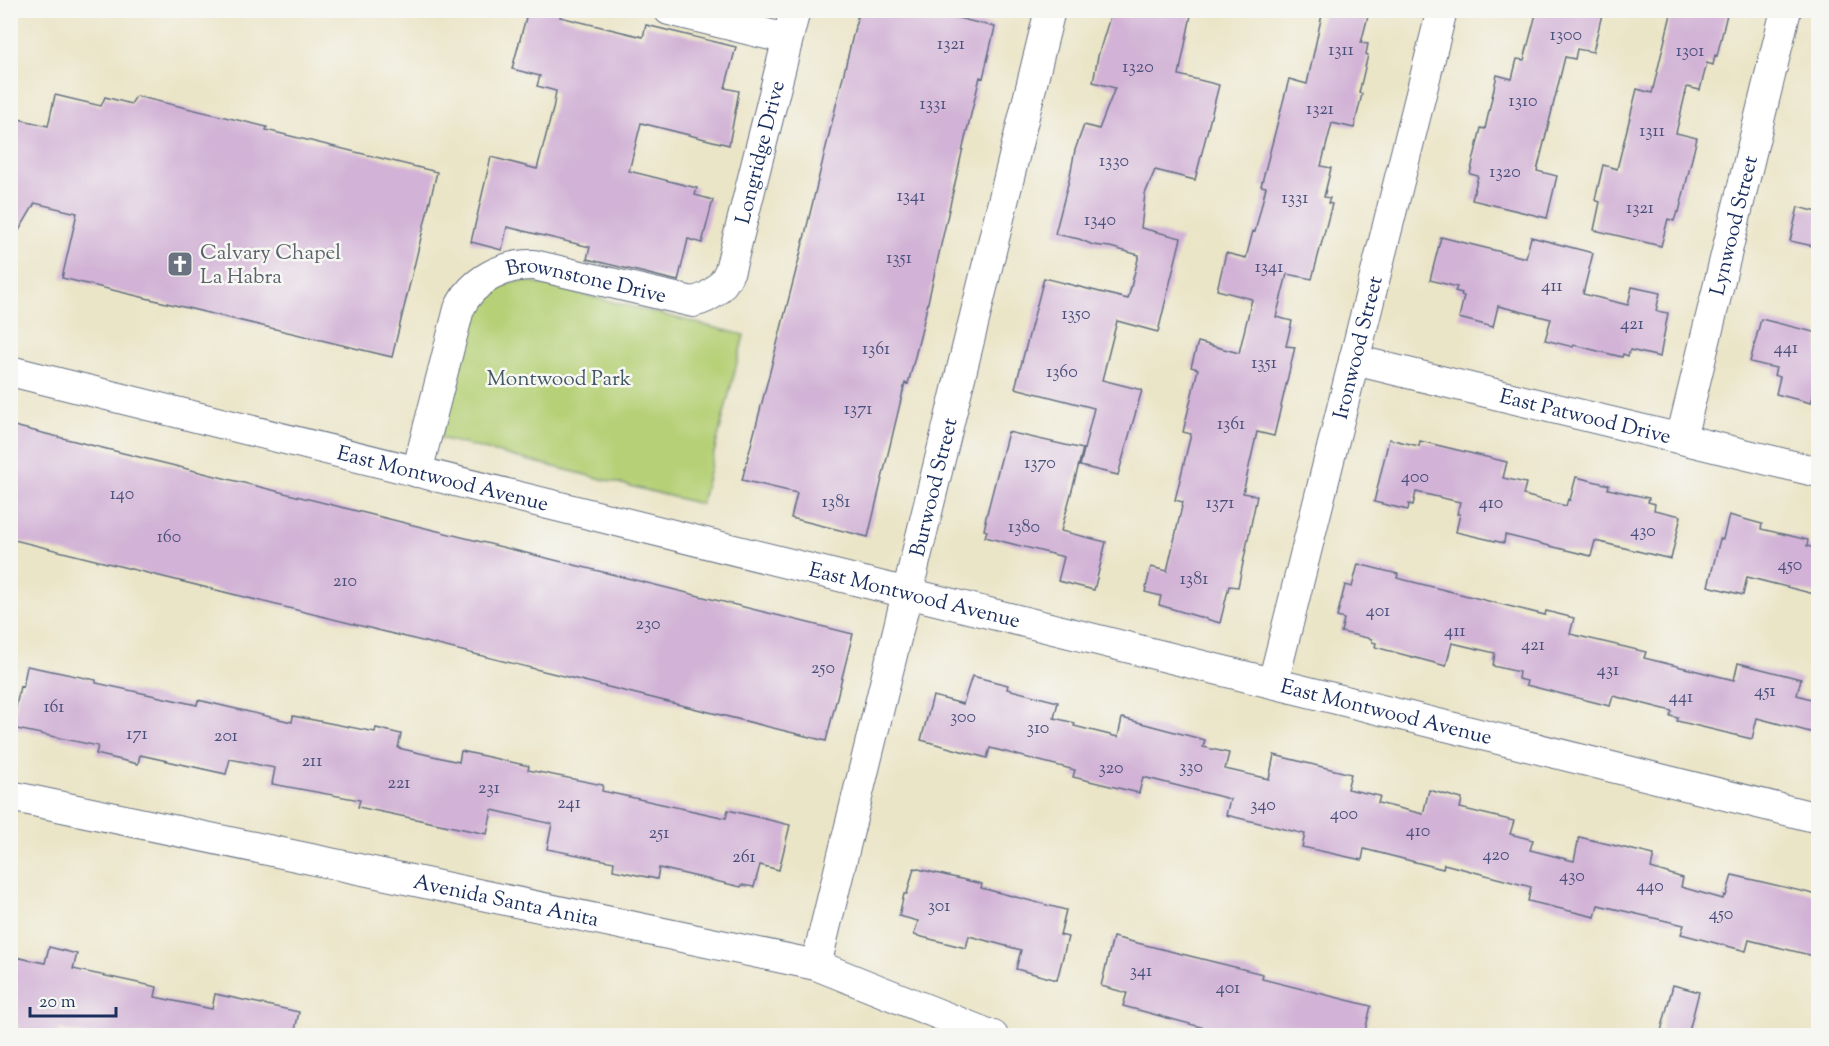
<svg xmlns="http://www.w3.org/2000/svg" width="1829" height="1046" font-family="'Sorts Mill Goudy',serif">
	<rect width="100%" height="100%" fill="#f6f6f2"/>
	<filter id="ink" filterUnits="userSpaceOnUse"><feTurbulence type="fractalNoise" baseFrequency=".0167" numOctaves="2"/><feDisplacementMap in="SourceGraphic" scale="12" xChannelSelector="R" yChannelSelector="G"/><feConvolveMatrix kernelMatrix="1 2 1 2 8 2 1 2 1" color-interpolation-filters="sRGB"/></filter>
	<filter id="wash" filterUnits="userSpaceOnUse"><feTurbulence type="fractalNoise" baseFrequency=".008" numOctaves="4" result="noise"/><feDisplacementMap in="SourceGraphic" scale="24" xChannelSelector="R" yChannelSelector="G"/><feGaussianBlur stdDeviation="1.35" result="paint"/><feColorMatrix in="noise" values="0 0 0 0 0 0 0 0 0 0 0 0 0 0 0 0 0 1.4 0 .05"/><feComposite in="paint" operator="in"/></filter>
	<g filter="url(#wash)">
		<rect width="100%" height="100%" fill="#ebe5c8"/>
		<path fill="#b5d076" stroke="#68806a" stroke-width="1.5" d="M529,281l215,54 -43,169 -261,-66 33,-129c15,-18 32,-29 56,-28z"/>
		<g id="blocks">
			<path fill="#d2b2d6" d="M528,10h33l-1,7 83,20 3,-12 90,22 -11,41 14,3 -10,54 -88,-22 -12,48 68,17 -2,7 18,5 -11,43 -14,-4 -10,42 -91,-22 3,-12 -83,-20 -5,23 -31,-8 20,-85 46,12 16,-60 3,-18 -19,-5 3,-10 -28,-7z
				M859,10h66l70,17 -12,51 -3,-1 -15,62 -44,194 -13,51 -3,-1 -37,154 -77,-19 6,-25 -55,-13 59,-229z
				M1112,10h80l-13,65 40,10 -24,95 -40,-10 -10,24 -4,34 40,10 -23,94 -41,-11 -15,59 40,10 -24,85 -38,-9 14,-58 -79,-20 29,-110 84,21 11,-44 -29,-8 -17,-2 -14,-6 -24,-5 14,-54 6,-30 9,-25 15,4 16,-41 -22,-6 5,-26z
				M1323,10h23l22,6 -7,27 7,1 -2,10 2,1 -9,38 3,1 -8,34 -22,-5 -11,43 10,2 -7,29 6,1 -2,5 4,1 -20,75 -25,-5 -11,43 16,4 -6,25 9,1 -21,89 -17,-4 -14,61 14,3 -19,91 -9,-1 -9,37 -61,-18 2,-9 -16,-4 6,-25 16,4 16,-69 -8,-2 16,-66 -8,-2 15,-63 -7,-2 7,-25 41,11 13,-54 -35,-9 9,-37 20,5 7,-27 2,1 11,-45 -5,-1 28,-107 18,5z
				M1537,10h66l-10,42 -16,-3 -2,10 -10,-2 -28,114 20,5 -10,42 -75,-18 6,-24 -8,-2 11,-46 4,1 12,-54 15,4 5,-20 7,1z
				M1672,10h56l-11,46 -2,-1 -2,10 -6,-2 -7,27 -13,-3 -11,46 21,5 -18,74h-2l-3,9 -6,-2 -7,27 -67,-16 6,-28 -5,-2 8,-35 14,4 20,-80 15,4z
				M55,95l46,11 4,-9 26,7 5,-8 131,31 -1,3 171,42 -45,185 -330,-79 15,-65 -42,-10 -25,43v-129l38,9z
				M1798,207l20,5v35l-28,-6z
				M1441,237l85,21 5,-21 62,16 -10,41 45,11 4,-18 28,6 -4,18 12,2 -8,44 -30,-7 -2,6 -5,-2 -1,3 -48,-12 -1,2 -28,-7 6,-21 -53,-13 -5,21 -34,-9 5,-22 -3,-1 1,-2 -7,-2 2,-4 -27,-7z
				M1761,319l57,14v43l-7,27 -35,-9 4,-17 -6,-2 2,-7 -26,-6z
				M10,425l843,209 -27,107 -816,-202z
				M1008,432l75,17 -22,82 45,11 -12,48 -36,-9 6,-24 -79,-20 2,-6 -3,-1 2,-9h-1z
				M1389,439l30,7 1,-5 87,21 -4,16 23,5 -3,12 43,11 2,-7 2,1 6,-23 33,8 -1,4 41,9 -1,4 7,2 -1,6 27,6 -10,43 -76,-18 -4,15 -86,-21 -1,8 -48,-11 4,-18h-3l3,-12 -44,-10 -3,13 -4,-1 -1,6 -34,-8z
				M1729,515l33,9 -1,5 47,11 -1,6 11,3v46l-71,-18 -4,18 -35,-9 12,-47h3z
				M1358,564l40,10 -1,4 99,25 49,12 1,-4 28,7 -4,16 76,18 -2,6 90,22 4,-17 63,16 -4,16 21,6v33l-61,-16 -5,21 -75,-18 1,-3 -8,-2 2,-5 -59,-15 -3,10 -84,-21 1,-4 -9,-2 1,-7 -26,-6 2,-13 -43,-10 -6,23 -71,-19 1,-4 -4,-1v-3l-31,-7 3,-13 -7,-2 8,-32 7,2z
				M27,666l69,14v3l101,22 1,-5 94,22 1,-6 82,16 1,-4 25,6 -3,14 61,14 2,-11 68,15 -1,4 75,15 -1,6 124,27 2,-8 62,15 -11,45 -19,-5 -6,22 -12,-2 -1,2 -82,-19 -2,11 -44,-9 1,-8 -67,-13 5,-25 -60,-14 -5,24 -129,-27 2,-7 -88,-16 3,-16 -45,-9 -4,15 -86,-19 -2,9 -42,-10 2,-8 -86,-18 8,-42 3,1z
				M972,676l36,9 -1,4 51,13 -4,16 21,5 -1,3 44,11 4,-19 83,22 -2,7 26,6 -4,16 44,10 5,-24 77,19 -4,15 33,7 -2,7 45,11 6,-24 33,9 -2,9 54,13 -4,13 23,6 -3,10 44,11 5,-24 75,18 -3,13 32,10 -2,9 42,12 1,-4 2,1 6,-21 86,20v62l-69,-17 -3,11 -65,-17 3,-9 -86,-20 -3,12 -67,-16 3,-14 -87,-23 -1,5 -79,-20 -2,11 -60,-13 3,-13 -79,-19 4,-16 -87,-22 -4,16 -66,-16 2,-7 -85,-22 -3,10 -66,-18 12,-44 30,8z
				M914,868l68,16 -1,4 85,22 -6,25 8,2 -11,43 -41,-11 5,-19 -52,-14 -3,12 -52,-13 4,-14 -19,-5 5,-22h3z
				M1113,937l150,37 -1,5 109,27 -7,29h-150l1,-3 -10,-2v-2l-82,-22 4,-13 -26,-7z
				M49,947l28,7 -4,15 84,18 -2,10 57,12 3,-15 84,18 -5,23h-205l-29,-6 -2,6h-41l2,-10 -9,-2v-67l35,7z
				M1673,985l26,7 -11,43h-28z"/>
		</g>
	</g>
	<g filter="url(#ink)">
		<use href="#blocks" fill-opacity="0" stroke="#646f83" stroke-width="1.5"/>
		<g fill="none" stroke-linecap="round" stroke-linejoin="round">
			<g stroke="#646f83" stroke-width="32">
				<g id="minor">
					<path d="M669,10l118,29"/>
					<path id="s1" d="M1354,360l464,112"/>
					<path id="s2" d="M10,371l1808,447"/>
					<path id="s3" d="M1681,439l105,-429"/>
					<path id="s4" d="M417,472l42,-163c13,-29 45,-45 75,-44l159,37c18,-4 30,-15 37,-32l65,-260"/>
					<path id="s5" d="M1273,683l169,-673"/>
					<path id="s6" d="M10,796l806,169 177,71"/>
					<path id="s7" d="M816,965l234,-955"/>
				</g>
			</g>
			<use href="#minor" stroke="#fff" stroke-width="30"/>
		</g>
	</g>
	<defs>
		<g id="church-square" transform="scale(1.35)"><rect x="-9" y="-9" width="18" height="18" rx="4" fill="#6b7280" stroke="#f6f6f2"/><path d="M-1.2-6h2.4v3.5h3.3v2.4h-3.3V6h-2.4V-.1h-3.3v-2.4h3.3Z" fill="#fff"/></g>
	</defs>
	<g fill-rule="evenodd">
		<use href="#church-square" x="180" y="264"/>
	</g>
	<g text-anchor="middle" stroke-width="5" stroke-linejoin="round" paint-order="stroke">
		<g font-size="18" fill="#49507c">
			<text x="1566" y="40">1300</text>
			<text x="951" y="49">1321</text>
			<text x="1341" y="55">1311</text>
			<text x="1690" y="56">1301</text>
			<text x="1138" y="72">1320</text>
			<text x="1523" y="106">1310</text>
			<text x="933" y="109">1331</text>
			<text x="1320" y="114">1321</text>
			<text x="1652" y="136">1311</text>
			<text x="1114" y="166">1330</text>
			<text x="1505" y="177">1320</text>
			<text x="911" y="201">1341</text>
			<text x="1295" y="203">1331</text>
			<text x="1640" y="213">1321</text>
			<text x="1100" y="225">1340</text>
			<text x="899" y="263">1351</text>
			<text x="1269" y="272">1341</text>
			<text x="1552" y="291">411</text>
			<text x="1076" y="319">1350</text>
			<text x="1632" y="329">421</text>
			<text x="1786" y="353">441</text>
			<text x="876" y="354">1361</text>
			<text x="1264" y="368">1351</text>
			<text x="1062" y="377">1360</text>
			<text x="858" y="414">1371</text>
			<text x="1231" y="429">1361</text>
			<text x="1040" y="468">1370</text>
			<text x="1415" y="482">400</text>
			<text x="122" y="499">140</text>
			<text x="836" y="507">1381</text>
			<text x="1220" y="508">1371</text>
			<text x="1491" y="508">410</text>
			<text x="1024" y="532">1380</text>
			<text x="1643" y="536">430</text>
			<text x="169" y="542">160</text>
			<text x="1790" y="570">450</text>
			<text x="1194" y="584">1381</text>
			<text x="345" y="586">210</text>
			<text x="1378" y="616">401</text>
			<text x="648" y="629">230</text>
			<text x="1455" y="636">411</text>
			<text x="1533" y="650">421</text>
			<text x="823" y="673">250</text>
			<text x="1608" y="675">431</text>
			<text x="1765" y="696">451</text>
			<text x="1681" y="702">441</text>
			<text x="54" y="712">161</text>
			<text x="963" y="722">300</text>
			<text x="1038" y="733">310</text>
			<text x="137" y="739">171</text>
			<text x="226" y="741">201</text>
			<text x="312" y="766">211</text>
			<text x="1191" y="772">330</text>
			<text x="1111" y="773">320</text>
			<text x="399" y="788">221</text>
			<text x="489" y="793">231</text>
			<text x="569" y="808">241</text>
			<text x="1263" y="810">340</text>
			<text x="1344" y="819">400</text>
			<text x="1418" y="836">410</text>
			<text x="659" y="838">251</text>
			<text x="1496" y="860">420</text>
			<text x="744" y="862">261</text>
			<text x="1572" y="881">430</text>
			<text x="1650" y="891">440</text>
			<text x="939" y="911">301</text>
			<text x="1721" y="919">450</text>
			<text x="1141" y="976">341</text>
			<text x="1228" y="993">401</text>
		</g>
		<g font-size="21" fill="#1b2f5e" stroke="#f6f6f2">
			<text dy="7" stroke="none"><textPath href="#s4" startOffset="596">Longridge Drive</textPath></text>
			<text dy="7" stroke="none"><textPath href="#s3" startOffset="220">Lynwood Street</textPath></text>
			<text dy="7" stroke="none"><textPath href="#s4" startOffset="314">Brownstone Drive</textPath></text>
			<text dy="7" stroke="none"><textPath href="#s5" startOffset="346">Ironwood Street</textPath></text>
			<text dy="7" stroke="none"><textPath href="#s1" startOffset="238">East Patwood Drive</textPath></text>
			<text dy="7" stroke="none"><textPath href="#s2" startOffset="446">East Montwood Avenue</textPath></text>
			<text dy="7" stroke="none"><textPath href="#s7" startOffset="492">Burwood Street</textPath></text>
			<text dy="7" stroke="none"><textPath href="#s2" startOffset="932">East Montwood Avenue</textPath></text>
			<text dy="7" stroke="none"><textPath href="#s2" startOffset="1418">East Montwood Avenue</textPath></text>
			<text dy="7" stroke="none"><textPath href="#s6" startOffset="507">Avenida Santa Anita</textPath></text>
		</g>
		<g font-size="21" fill="#5b616d" stroke="#f6f6f2" text-anchor="start">
			<text x="200" y="259">Calvary Chapel<tspan x="200" dy="24">La Habra</tspan></text>
		</g>
		<g font-size="21" fill="#425764" stroke="#f6f6f2">
			<text x="559" y="385">Montwood Park</text>
		</g>
	</g>
	<rect width="1829" height="1046" fill="none" stroke="#f6f6f2" stroke-width="36"/>
	<path d="M30 1007v9h86v-9" fill="none" stroke="#1b2f5e" stroke-width="3"/>
	<text x="39" y="1007" font-size="18" fill="#1b2f5e" stroke="#f6f6f2" stroke-width="4.5" paint-order="stroke">20 m</text>
</svg>
